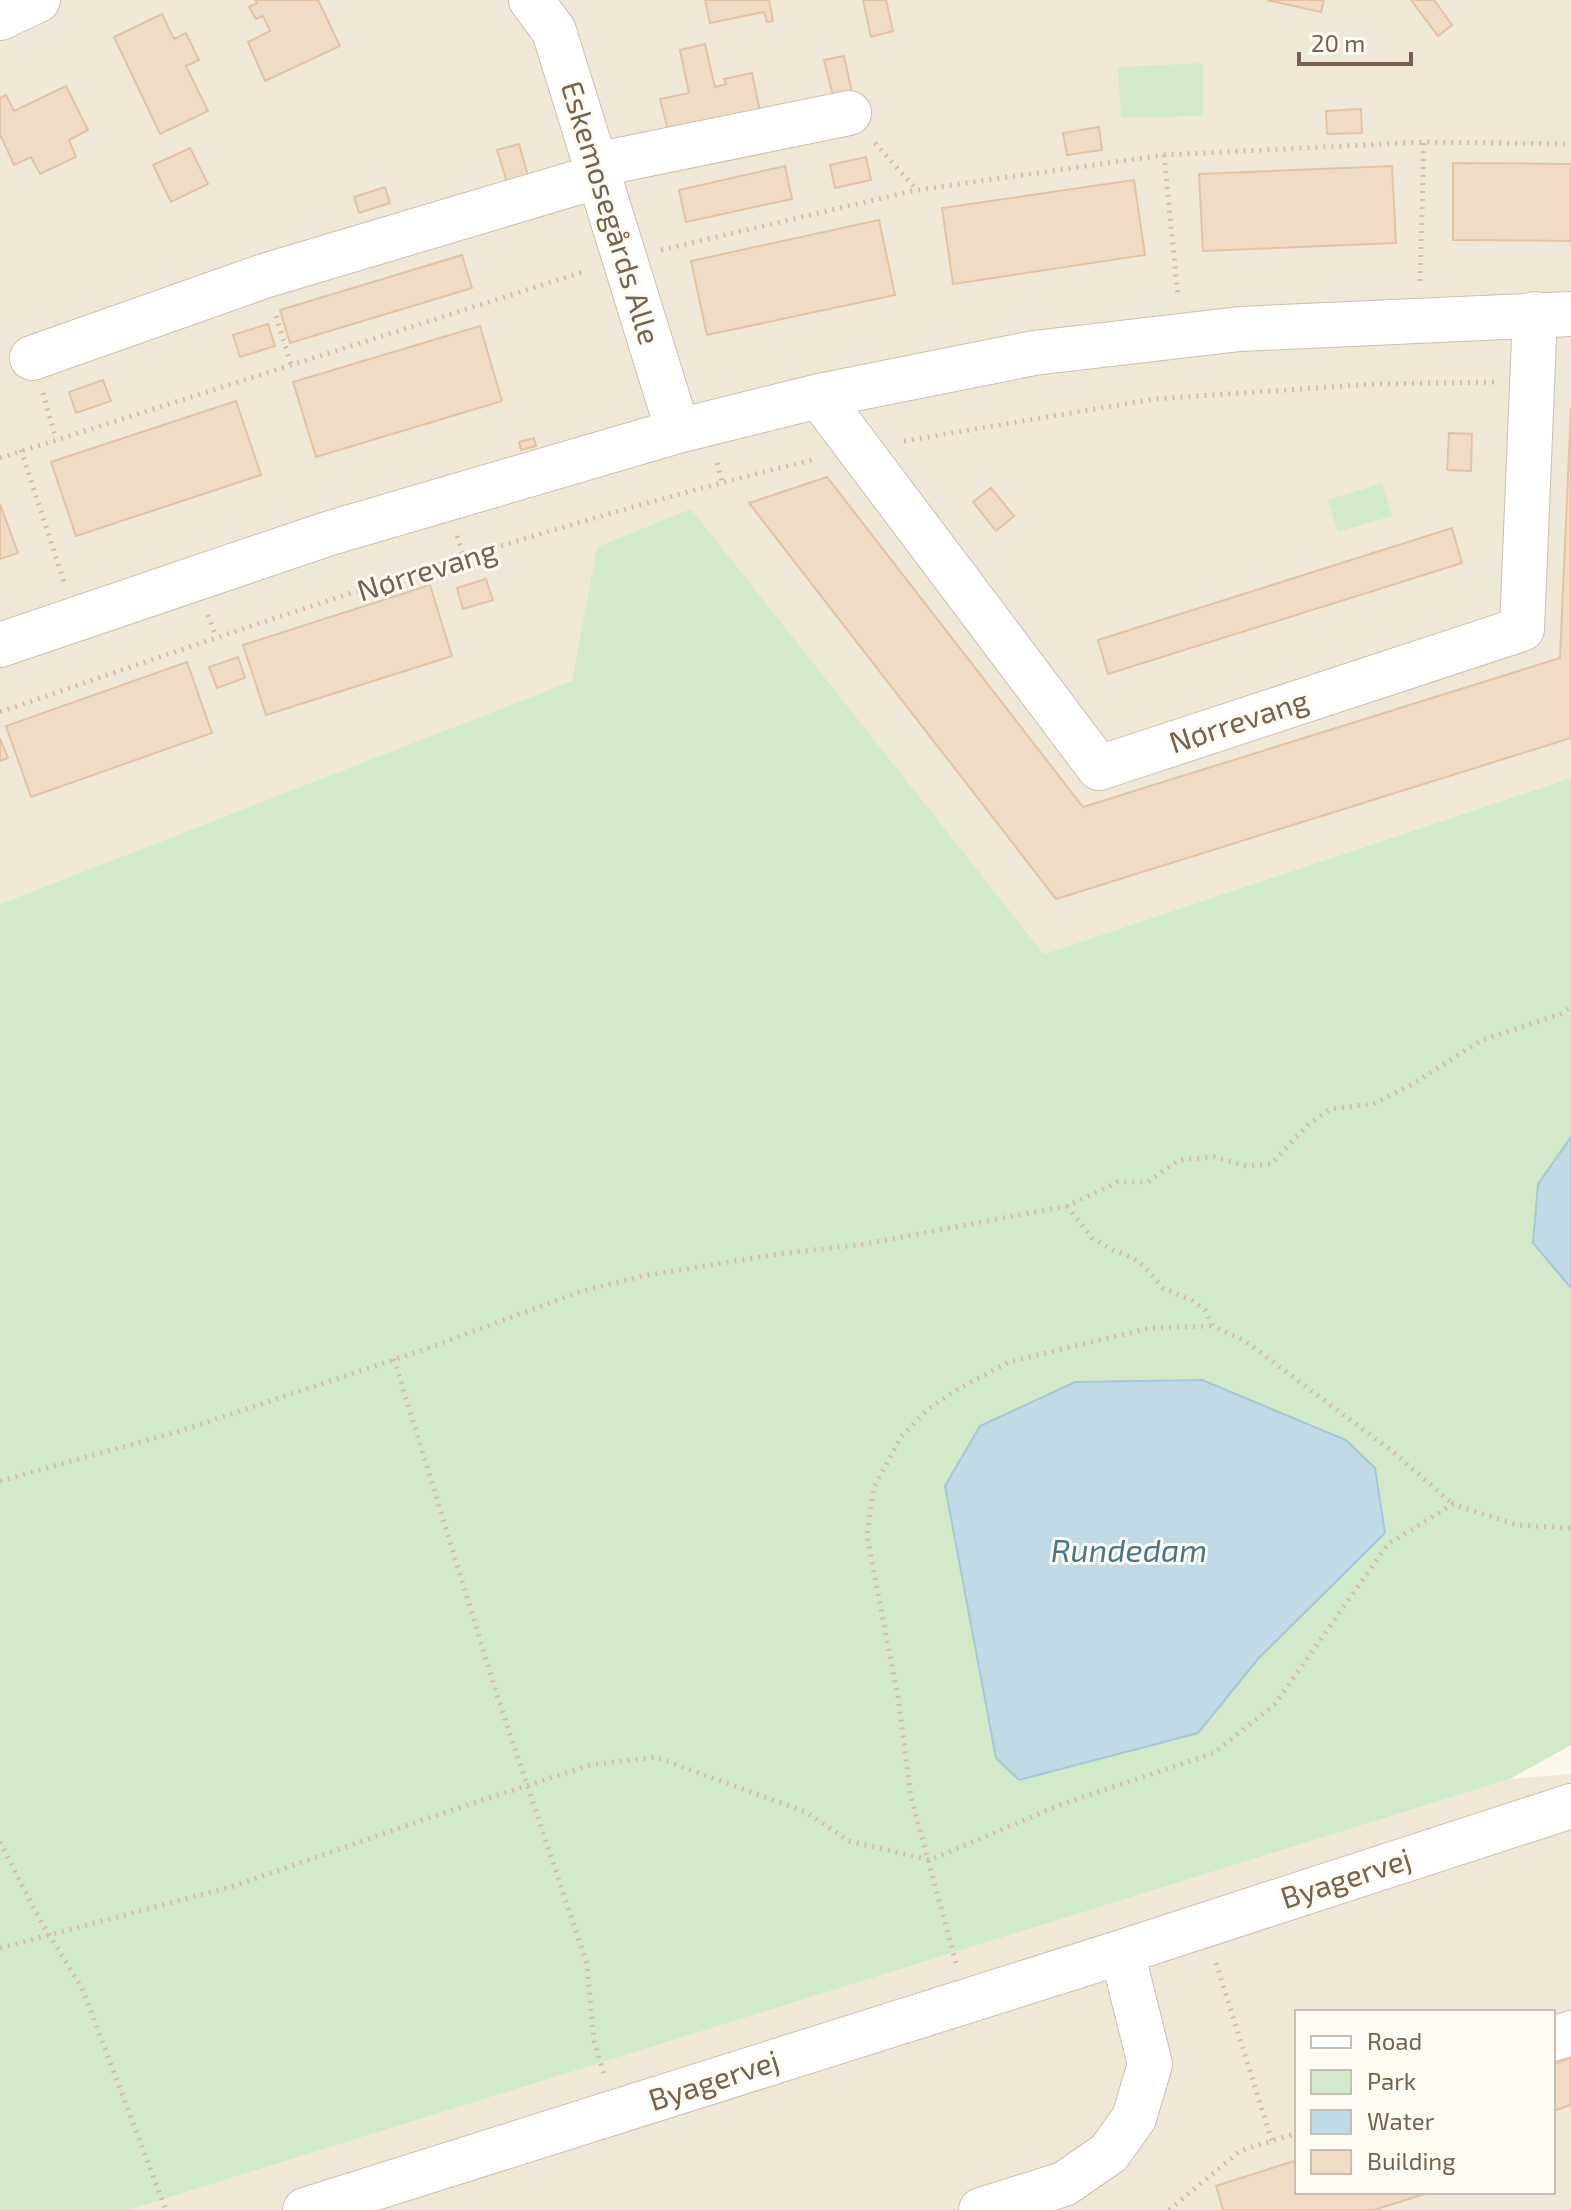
<svg xmlns="http://www.w3.org/2000/svg" width="1571" height="2210" font-family="'Exo 2',sans-serif">
	<rect width="100%" height="100%" fill="#fcf7eb"/>
	<path fill="#f0e8d7" fill-rule="evenodd" d="M0,0h1571v778l-527,176 -354,-444 -93,38 -24,133 -573,223z
		M1571,1774v436h-1442l1381,-431zM1297,2012h256v180h-256z"/>
	<path fill="#d3eaca" d="M1203,63v53l-82,2 -3,-51z
		M1382,483l10,33 -54,16 -10,-32z
		M691,509l353,445 527,-176v967l-61,34 -1381,431h-129v-1306l572,-223 25,-134z"/>
	<path fill="#c0dbe5" stroke="#a6c9d7" stroke-width="2" d="M1571,1137v151l-38,-45 5,-59z
		M1202,1380l144,60 29,28 10,65 -127,126 -60,74 -179,47 -23,-22 -51,-272 35,-60 95,-44z"/>
	<path fill="#f0dbc4" stroke="#e2c4a5" stroke-width="2" d="M255,0h63l22,46 -75,35 -17,-39 22,-11 -7,-15 -7,3 -7,-12 8,-4z
		M705,0h64l4,21 -6,1 -3,-10 -54,11z
		M863,0h23l7,31 -22,6z
		M1267,0h57l-3,12z
		M1411,0h23l18,25 -14,11z
		M162,14l12,25 12,-6 13,27 -13,6 22,45 -48,23 -46,-97z
		M705,44l10,43 11,-3 -2,-5 28,-6 10,48 -93,13 -9,-35 29,-6 -9,-43z
		M844,56l8,36 -19,4 -9,-36z
		M66,86l22,44 -19,10 7,17 -36,17 -9,-17 -17,8 -14,-31v-36l6,-3 8,16z
		M1361,109l1,24 -35,1 -1,-23z
		M1099,127l3,23 -35,5 -4,-22z
		M519,144l11,39 -21,6 -12,-39z
		M190,148l18,36 -37,18 -18,-37z
		M866,157l5,23 -36,8 -5,-23z
		M1453,163l118,1v77l-118,-1z
		M785,166l7,33 -106,23 -7,-32z
		M1392,166l4,77 -193,8 -4,-77z
		M1134,180l11,75 -192,29 -11,-76z
		M385,187l5,16 -31,10 -5,-16z
		M879,220l16,75 -188,40 -16,-74z
		M462,255l10,33 -182,55 -10,-33z
		M268,324l7,22 -35,11 -7,-22z
		M480,326l22,75 -186,56 -23,-75z
		M103,380l8,21 -35,12 -7,-21z
		M236,401l25,74 -185,61 -25,-74z
		M1571,408v330l-515,161 -307,-396 78,-26 256,330 477,-149z
		M1449,433l23,1 -1,37 -24,-1z
		M534,438l2,8 -15,4 -2,-8z
		M991,488l23,28 -18,15 -23,-29z
		M0,504l18,49 -18,6z
		M1452,528l10,35 -354,111 -10,-34z
		M486,579l7,21 -30,9 -6,-21z
		M430,585l22,71 -186,59 -23,-70z
		M238,657l7,21 -28,10 -8,-21z
		M187,662l25,71 -181,64 -25,-71z
		M0,738l8,20 -8,3z
		M1571,2058v47l-18,6v-47z
		M1297,2160v32h134l-57,18h-151l-7,-24z"/>
	<g fill="none" stroke-linecap="round" stroke-linejoin="round">
		<g stroke="#ccbfae" stroke-width="46">
			<path id="minor" d="M531,0l23,31 124,400
				M0,18l38,-18
				M595,165l254,-52
				M32,358l232,-82 335,-100
				M819,396l280,372 423,-139 13,-315
				M0,645l327,-111 351,-103 141,-35 215,-43 206,-24 331,-15
				M1553,2039l18,-6
				M305,2210l817,-258 449,-146
				M981,2210l83,-26 45,-31 25,-35 16,-54 -28,-112"/>
		</g>
		<path stroke="#d6bfa6" stroke-width="5" stroke-dasharray="2 6" stroke-linecap="butt" d="M875,143l42,47
			M1164,155l14,142
			M661,250l256,-60 247,-35 260,-13 147,2
			M1420,281l4,-139
			M276,316l15,48
			M43,393l13,46
			M904,441l250,-42 220,-15 120,-2
			M21,450l43,132
			M0,458l586,-187
			M717,463l5,19
			M457,536l7,22
			M208,615l8,22
			M0,712c269,-93 539,-186 816,-253
			M1067,1206l25,32 21,12 20,8 12,9 18,21 30,13 12,9 8,16 32,15 148,111 60,52
			M394,1359l103,336 90,269 7,77 10,33
			M0,1481l180,-50 246,-82 153,-57 63,-16 137,-22 86,-10 202,-38 51,-24h30l31,-22 35,-3 32,9 25,-2 37,-39 22,-16 43,-5 38,-19 71,-45 79,-26 10,-7
			M0,1842l40,78 42,68 84,222
			M0,1948l234,-62 197,-69 159,-52 65,-8 151,55 43,29 81,19 132,-56 152,-51 61,-49 113,-160 65,-40 64,21 54,3
			M956,1963l-45,-166 -13,-100 -31,-161 7,-49 27,-50 27,-28 30,-20 51,-27 141,-34 63,-2
			M1216,1963l56,178
			M1169,2210l71,-59 57,-18"/>
		<use href="#minor" stroke="#fff" stroke-width="44"/>
	</g>
	<g text-anchor="middle" stroke-width="6" stroke-linejoin="round" paint-order="stroke">
		<g font-size="30" fill="#77624f" stroke="#fefbf2">
			<text transform="translate(610 213) rotate(73)" y="10">Eskemosegårds Alle</text>
			<text transform="translate(427 571) rotate(-17)" y="10">Nørrevang</text>
			<text transform="translate(1239 722) rotate(-18)" y="10">Nørrevang</text>
			<text transform="translate(1346 1879) rotate(-18)" y="10">Byagervej</text>
			<text transform="translate(714 2081) rotate(-18)" y="10">Byagervej</text>
		</g>
		<g font-size="32" font-style="italic" fill="#497689" stroke="#fefbf2">
			<text x="1129" y="1562">Rundedam</text>
		</g>
	</g>
	<rect x="1295" y="2010" width="260" height="184" fill="#fefbf2" stroke="#c8beb1" stroke-width="2"/>
	<rect x="1311" y="2036" width="40" height="12" fill="#ffffff" stroke="#c8beb1" stroke-width="2"/>
	<text x="1367" y="2050" font-size="24" fill="#77624f">Road</text>
	<rect x="1311" y="2070" width="40" height="24" fill="#d3eaca" stroke="#c8beb1" stroke-width="2"/>
	<text x="1367" y="2090" font-size="24" fill="#77624f">Park</text>
	<rect x="1311" y="2110" width="40" height="24" fill="#c0dbe5" stroke="#c8beb1" stroke-width="2"/>
	<text x="1367" y="2130" font-size="24" fill="#77624f">Water</text>
	<rect x="1311" y="2150" width="40" height="24" fill="#f0dbc4" stroke="#c8beb1" stroke-width="2"/>
	<text x="1367" y="2170" font-size="24" fill="#77624f">Building</text>
	<path d="M1299 52v12h112v-12" fill="none" stroke="#77624f" stroke-width="4"/>
	<text x="1311" y="52" font-size="24" fill="#77624f" stroke="#fefbf2" stroke-width="6" paint-order="stroke">20 m</text>
</svg>
